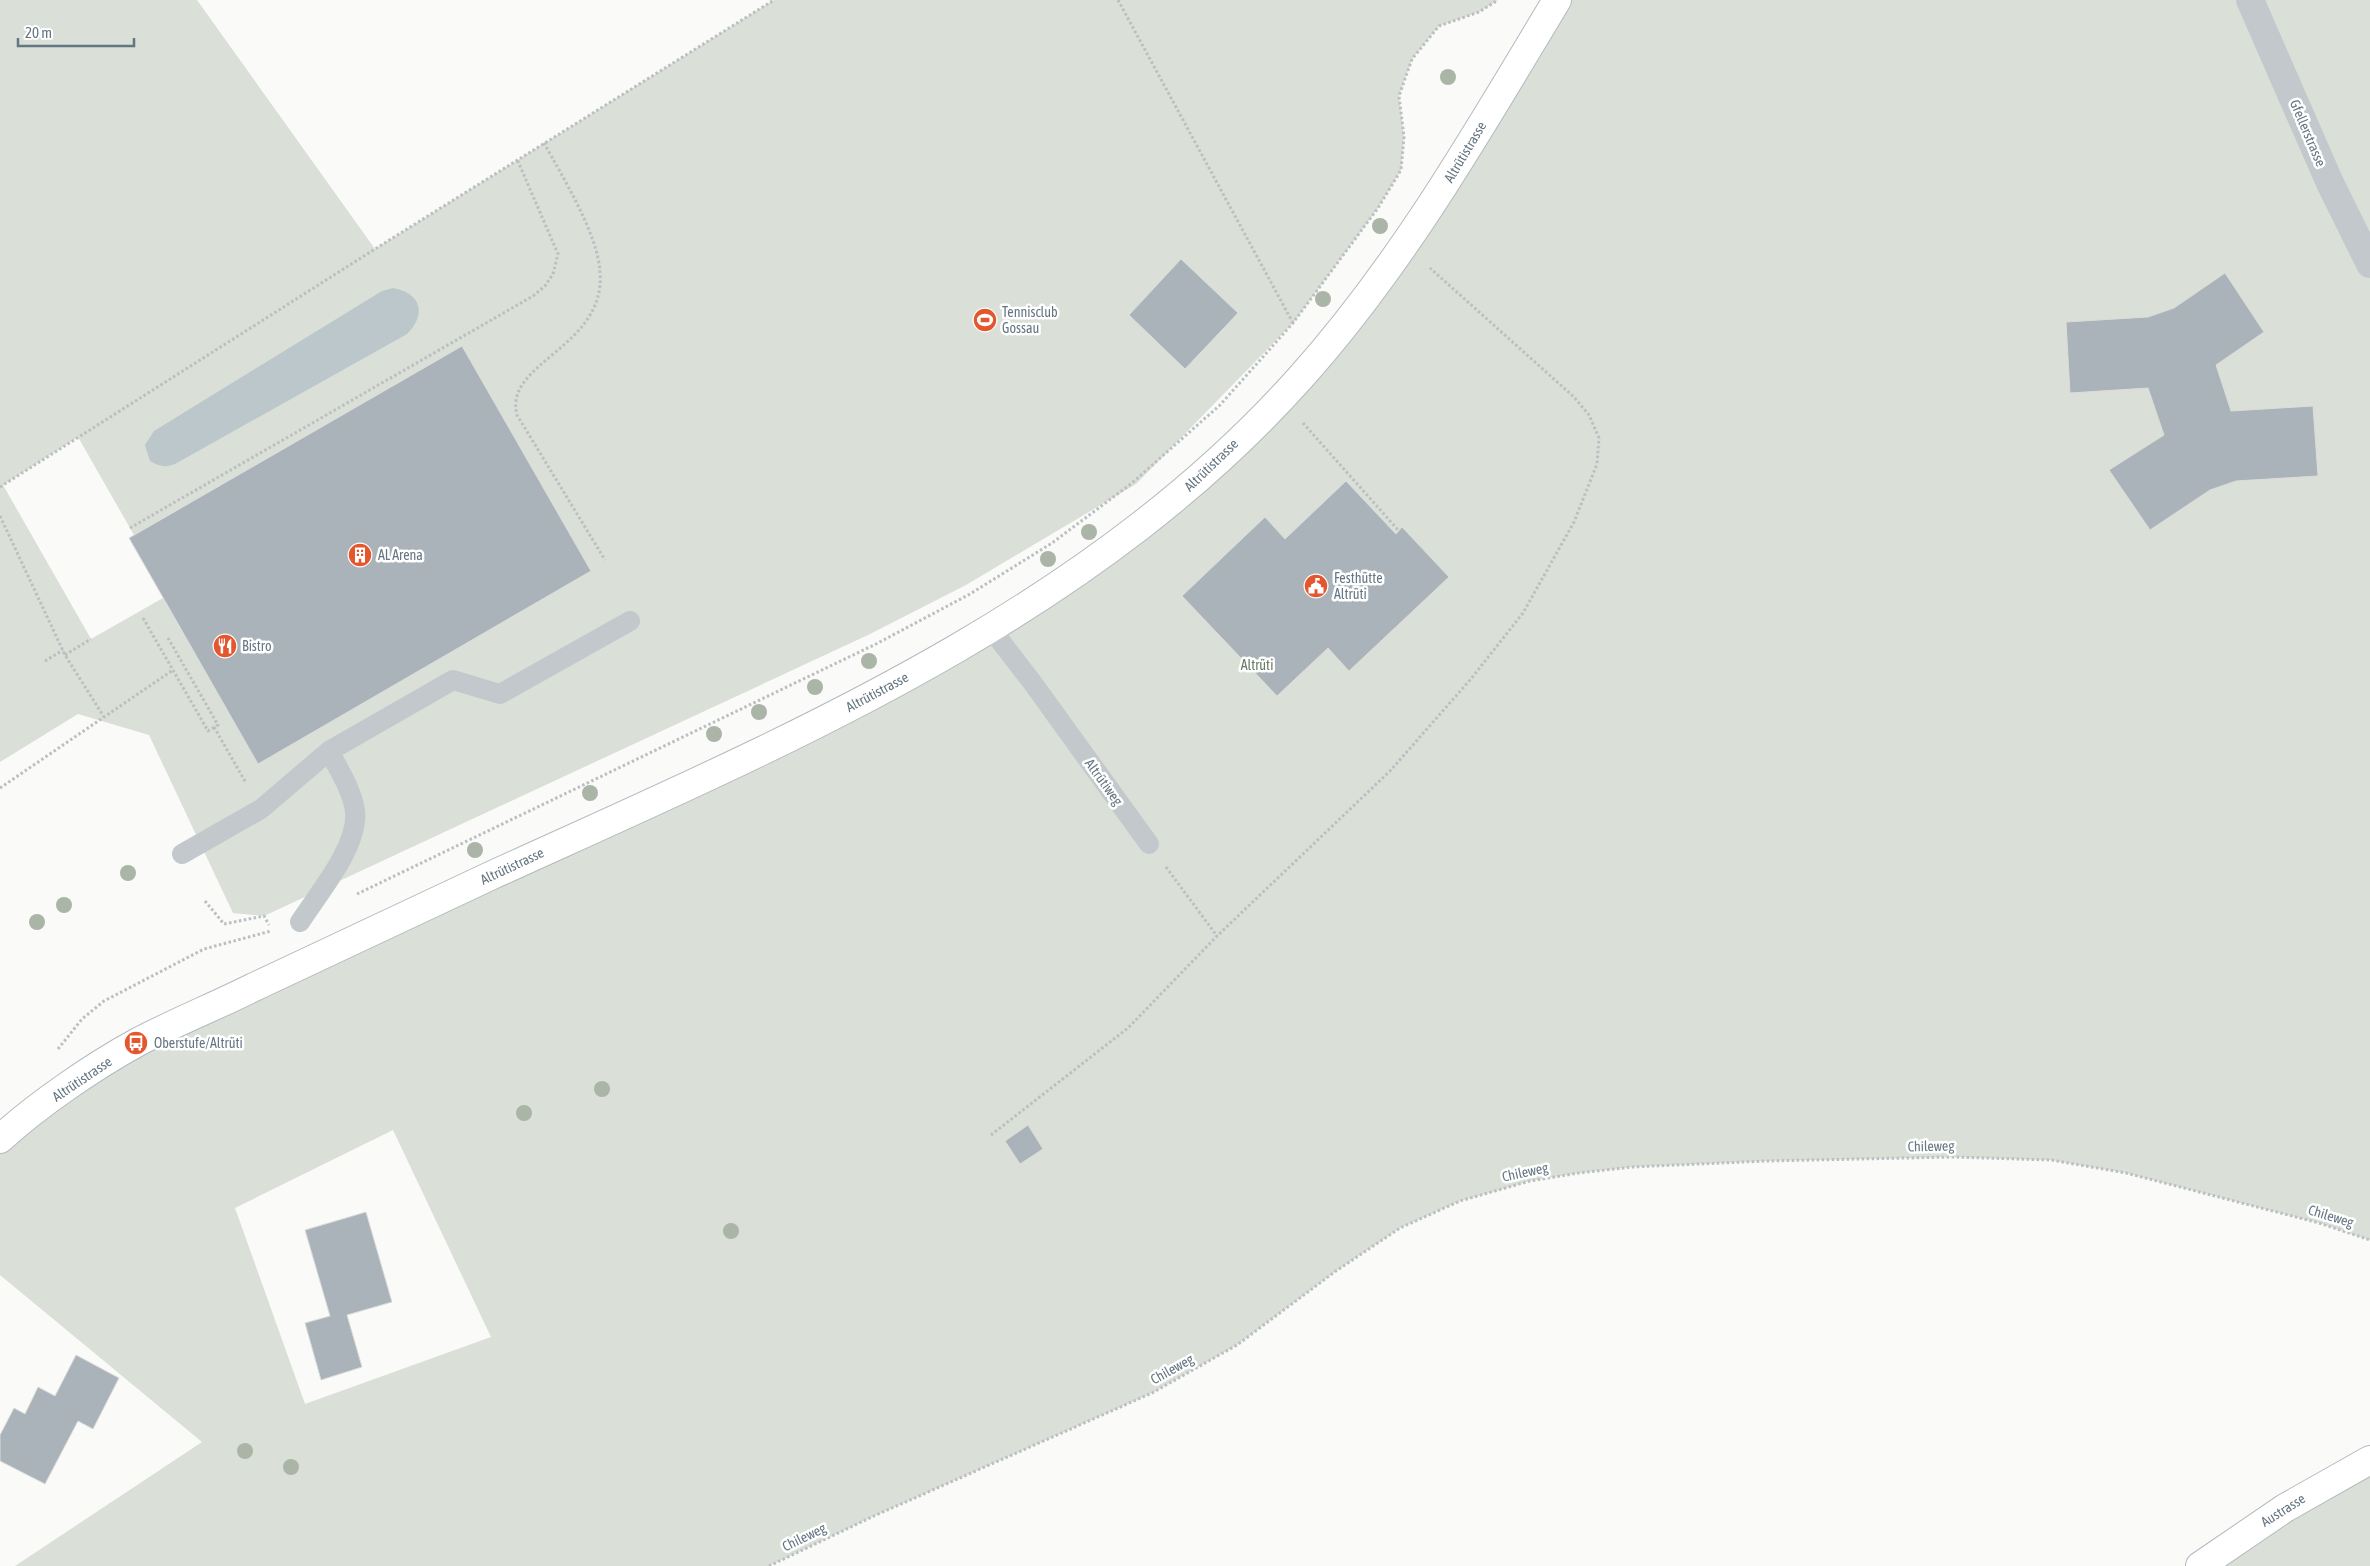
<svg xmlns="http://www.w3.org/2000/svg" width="2370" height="1566" font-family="'Asap Condensed',sans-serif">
	<rect width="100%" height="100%" fill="#fafaf8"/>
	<path fill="#dadfd7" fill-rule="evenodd" d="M0,0h197l178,249 399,-249h724l-19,12 -40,14 -27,33 -13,37 5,41 -3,33 -23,38 -85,115 -157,161 -170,101 -98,50 -604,281 -31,-3 -84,-178 -71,-21 -78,48zM462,346l129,225 -333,192 -95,-165 -72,41 -88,-154 75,-48 56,98z
		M1557,0h813v1240l-51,-17 -193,-50 -75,-13 -98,-3 -187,4 -134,6 -53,6 -49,8 -70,20 -60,27 -64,43 -99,74 -85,48 -278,123 -105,50h-754l187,-124 -202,-167v-136l88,-66 903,-444 310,-252zM393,1130l98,207 -186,67 -70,-196z
		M2370,1460v106h-170z"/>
	<path fill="#bbc7cb" d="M393,288c28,5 34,26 14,46l-232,130c-10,4 -16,2 -25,-3l-5,-16 9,-14 228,-140z"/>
	<path fill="#aab3b9" stroke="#dcdcda" d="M1181,259l57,54 -53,56 -56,-54z
		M2225,273l39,59 -48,33 15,46 82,-5 5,70 -82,5 -26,9 -60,40 -41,-60 55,-35 -16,-47 -78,5 -4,-71 82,-5 26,-9z
		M462,346l129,225 -333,193 -129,-226z
		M1346,481l50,53 6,-7 47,50 -100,94 -21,-23 -51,48 -95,-100 83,-79 20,22z
		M1028,1125l15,24 -23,15 -15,-23z
		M366,1212l26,90 -45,13 15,52 -41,13 -16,-57 25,-7 -25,-86z
		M76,1355l43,23 -26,51 -15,-8 -33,63 -45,-23v-26l14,-27 11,6 13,-27 17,9z"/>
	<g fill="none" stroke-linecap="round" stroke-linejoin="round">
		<g stroke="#b3babf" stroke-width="30">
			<path id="secondary" d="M0,1139c37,-34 94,-73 138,-97 38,-20 78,-36 116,-55 78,-37 156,-74 234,-110 289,-132 597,-258 813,-500 102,-114 177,-246 256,-377
				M2200,1566l85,-58 85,-48"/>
		</g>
		<path stroke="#bbbfc2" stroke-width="3" stroke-dasharray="2.5 2.5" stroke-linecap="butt" d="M1118,0l175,323
			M544,143c18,33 54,91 56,129 6,76 -97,90 -83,143l88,145
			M1303,423l96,108
			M0,487l375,-238 399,-249
			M0,516l65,139 39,62
			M130,528l403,-232 12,-10 8,-12 5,-20 -41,-95
			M143,618l65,113 10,-6 -50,-87
			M65,655l26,-16
			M45,661l18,-11
			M214,727l32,56
			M0,788l173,-118
			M1166,867l51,69
			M357,894l519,-250 94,-50 82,-51 80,-60 88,-78 50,-56 23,-26 85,-115 23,-38 3,-33 -5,-41 13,-37 27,-33 40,-14 19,-12
			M205,901l19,23 40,-8 5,9
			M58,1049l24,-30 22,-18 100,-52 67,-18
			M991,1135l137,-107 89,-92 173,-165 80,-91 53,-67 51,-91 23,-58 2,-26 -10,-23 -15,-18 -144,-129
			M769,1566l105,-50 278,-123 85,-48 99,-74 64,-43 60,-27 70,-20 49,-8 53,-6 134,-6 187,-4 98,3 75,13 193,50 51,17"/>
		<path stroke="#c3c8cc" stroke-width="20" d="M991,629l41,53 117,162
			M182,854l79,-45 68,-58 124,-71 47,14 130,-73
			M300,922c18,-28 59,-76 55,-111 -3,-21 -16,-41 -26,-60"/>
		<path stroke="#c3c8cc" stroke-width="28" d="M2250,0l80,183 40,81"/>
		<use href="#secondary" stroke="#fff" stroke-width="28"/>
	</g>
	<g fill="#aab4a7">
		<circle cx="1448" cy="77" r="8"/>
		<circle cx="1380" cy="226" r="8"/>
		<circle cx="1323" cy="299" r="8"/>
		<circle cx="1089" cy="532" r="8"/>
		<circle cx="1048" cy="559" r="8"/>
		<circle cx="869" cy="661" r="8"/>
		<circle cx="815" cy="687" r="8"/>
		<circle cx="759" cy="712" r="8"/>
		<circle cx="714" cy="734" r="8"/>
		<circle cx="590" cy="793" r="8"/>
		<circle cx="475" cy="850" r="8"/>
		<circle cx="128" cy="873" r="8"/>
		<circle cx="64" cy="905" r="8"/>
		<circle cx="37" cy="922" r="8"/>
		<circle cx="602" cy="1089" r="8"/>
		<circle cx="524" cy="1113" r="8"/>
		<circle cx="731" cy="1231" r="8"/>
		<circle cx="245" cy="1451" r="8"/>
		<circle cx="291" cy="1467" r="8"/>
	</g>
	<defs>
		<g id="stadium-disc" transform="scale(1.25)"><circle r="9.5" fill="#e4572e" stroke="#fff"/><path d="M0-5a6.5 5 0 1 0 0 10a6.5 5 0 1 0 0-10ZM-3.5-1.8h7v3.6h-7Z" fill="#fff"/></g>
		<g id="building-disc" transform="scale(1.25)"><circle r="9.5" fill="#e4572e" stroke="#fff"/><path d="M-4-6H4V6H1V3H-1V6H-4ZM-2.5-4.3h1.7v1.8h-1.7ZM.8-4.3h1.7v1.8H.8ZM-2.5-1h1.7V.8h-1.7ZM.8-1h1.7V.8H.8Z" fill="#fff"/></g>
		<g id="civic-disc" transform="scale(1.25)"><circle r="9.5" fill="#e4572e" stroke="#fff"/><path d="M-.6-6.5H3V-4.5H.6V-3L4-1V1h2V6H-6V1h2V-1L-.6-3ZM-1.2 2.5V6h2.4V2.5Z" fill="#fff"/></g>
		<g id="restaurant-disc" transform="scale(1.25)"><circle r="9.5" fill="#e4572e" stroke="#fff"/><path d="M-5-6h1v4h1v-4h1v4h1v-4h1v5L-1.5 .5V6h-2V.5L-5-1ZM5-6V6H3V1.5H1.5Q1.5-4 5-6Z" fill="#fff"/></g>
		<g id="bus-disc" transform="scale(1.25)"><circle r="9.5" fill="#e4572e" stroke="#fff"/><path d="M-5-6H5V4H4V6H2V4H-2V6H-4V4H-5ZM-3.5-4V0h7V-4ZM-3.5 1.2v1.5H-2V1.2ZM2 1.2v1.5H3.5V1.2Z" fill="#fff"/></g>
	</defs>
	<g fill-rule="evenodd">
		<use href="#stadium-disc" x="985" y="320"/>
		<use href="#building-disc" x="360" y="555"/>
		<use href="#civic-disc" x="1316" y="586"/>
		<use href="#restaurant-disc" x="225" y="646"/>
		<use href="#bus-disc" x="136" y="1043"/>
	</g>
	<g text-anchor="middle" stroke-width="5" stroke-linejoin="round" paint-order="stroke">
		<g font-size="14" fill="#657683" stroke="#fff">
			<text transform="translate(2308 133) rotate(67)" y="5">Gfellerstrasse</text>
			<text transform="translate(1465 152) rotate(-59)" y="5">Altrütistrasse</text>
			<text transform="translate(1211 465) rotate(-44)" y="5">Altrütistrasse</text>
			<text transform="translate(877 692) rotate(-28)" y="5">Altrütistrasse</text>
			<text transform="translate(1104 782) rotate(54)" y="5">Altrütiweg</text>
			<text transform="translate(512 866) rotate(-25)" y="5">Altrütistrasse</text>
			<text transform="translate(82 1079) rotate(-34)" y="5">Altrütistrasse</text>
			<text transform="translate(1931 1146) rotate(-1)" y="5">Chileweg</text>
			<text transform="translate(1525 1172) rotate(-12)" y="5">Chileweg</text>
			<text transform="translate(2331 1216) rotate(17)" y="5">Chileweg</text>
			<text transform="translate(1172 1369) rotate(-29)" y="5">Chileweg</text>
			<text transform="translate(2283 1510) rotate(-32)" y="5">Austrasse</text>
			<text transform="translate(804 1537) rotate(-26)" y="5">Chileweg</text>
		</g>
		<g font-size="14" fill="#657683" stroke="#fff" text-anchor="start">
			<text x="1002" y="317">Tennisclub<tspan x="1002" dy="16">Gossau</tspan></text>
			<text x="378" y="560">AL Arena</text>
			<text x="1334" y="583">Festhütte<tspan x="1334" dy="16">Altrüti</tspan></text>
			<text x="242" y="651">Bistro</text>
			<text x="154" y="1048">Oberstufe/Altrüti</text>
		</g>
		<g font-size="14" fill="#687a64" stroke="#fff">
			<text x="1257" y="670">Altrüti</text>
		</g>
	</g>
	<path d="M18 38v8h116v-8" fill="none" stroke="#657683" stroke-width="2.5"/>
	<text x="25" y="38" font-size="15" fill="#657683" stroke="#ffffff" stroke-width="4" paint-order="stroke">20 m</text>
</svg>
